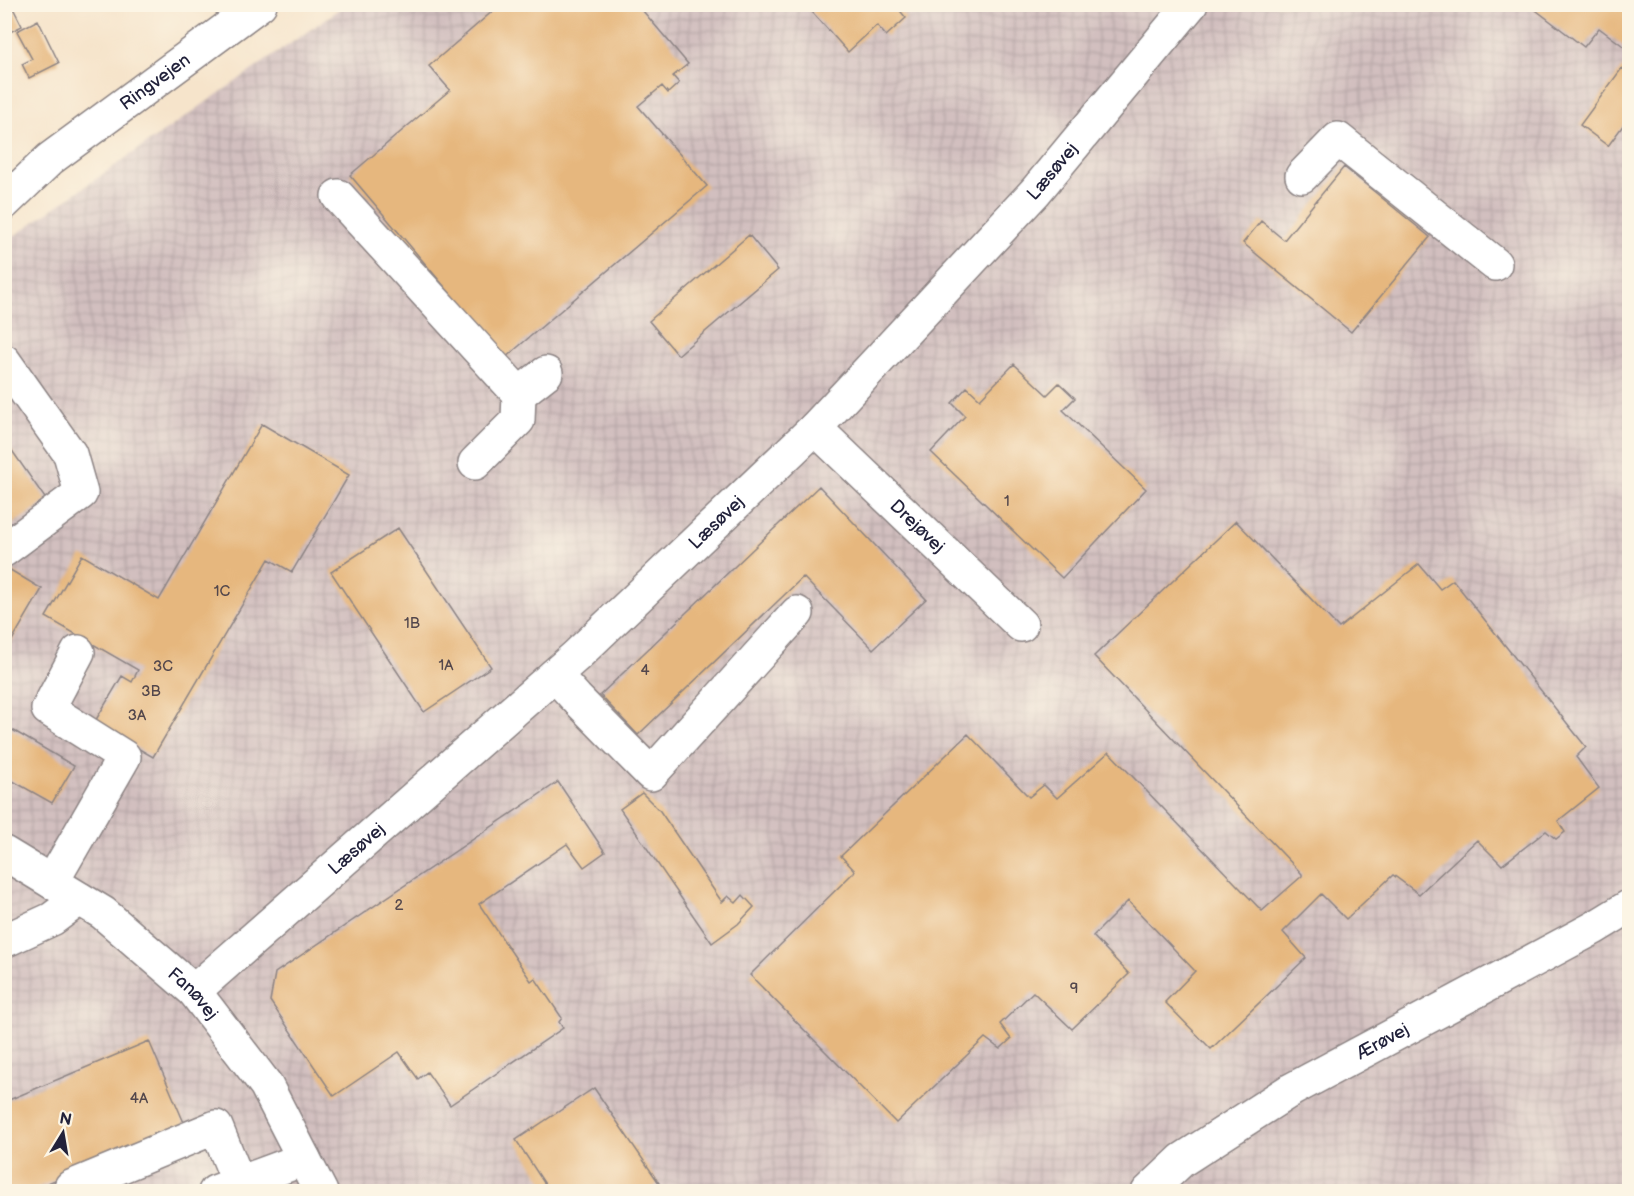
<svg xmlns="http://www.w3.org/2000/svg" width="1634" height="1196" font-family="'Balsamiq Sans',sans-serif">
	<defs>
		<pattern id="industrial-grid" width="8" height="8" patternUnits="userSpaceOnUse" patternTransform="scale(1.5)"><rect width="8" height="8" fill="#d2bfbf"/><path d="M0 4h8M4 0v8" fill="none" stroke="#b4a4a5"/></pattern>
	</defs>
	<rect width="100%" height="100%" fill="#fcf5e5"/>
	<filter id="ink" filterUnits="userSpaceOnUse"><feTurbulence type="fractalNoise" baseFrequency=".0167" numOctaves="2"/><feDisplacementMap in="SourceGraphic" scale="12" xChannelSelector="R" yChannelSelector="G"/><feConvolveMatrix kernelMatrix="1 2 1 2 8 2 1 2 1" color-interpolation-filters="sRGB"/></filter>
	<filter id="wash" filterUnits="userSpaceOnUse"><feTurbulence type="fractalNoise" baseFrequency=".008" numOctaves="4" result="noise"/><feDisplacementMap in="SourceGraphic" scale="24" xChannelSelector="R" yChannelSelector="G"/><feGaussianBlur stdDeviation="1.35" result="paint"/><feColorMatrix in="noise" values="0 0 0 0 0 0 0 0 0 0 0 0 0 0 0 0 0 1.4 0 .05"/><feComposite in="paint" operator="in"/></filter>
	<g filter="url(#wash)">
		<rect width="100%" height="100%" fill="#f6e4cb"/>
		<path fill="url(#industrial-grid)" d="M344,5h1285v1186h-1624l-1,-948 326,-227z"/>
		<g id="blocks">
			<path fill="#e6b77e" d="M4,4h7l11,22 -18,9z
				M501,4h136l51,60 -15,12 6,7 -11,10 -6,-7 -24,20 69,80 -202,172 -155,-183 100,-85 -21,-24z
				M805,4h94l-2,3 9,11 -20,18 -9,-11 -29,27z
				M1528,4h102v47l-31,-23 -15,19z
				M38,20l21,43 -30,15 -7,-14 10,-5 -15,-28z
				M1622,68l8,6v42l-22,30 -28,-21z
				M1344,167l86,70 -79,95 -108,-89 18,-22 23,19z
				M749,235l29,35 -100,85 -29,-34z
				M1014,364l33,31 12,-12 16,15 -12,12 83,79 -84,89 -131,-126 34,-36 -13,-13 15,-16 13,12z
				M262,424l87,51 -57,97 -23,-13 -116,198 -59,-34 28,-47 10,6 6,-12 -92,-53 36,-62 77,45z
				M4,439l43,62 -43,29z
				M819,486l107,113 -53,50 -70,-72 -165,158 -38,-40z
				M1236,521l103,107 80,-64 21,25 13,-9 133,167 -10,10 23,31 -41,33 7,11 -9,7 -10,-8 -44,34 -25,-25 -58,54 -26,-19 -47,44 -25,-25 -38,38 23,26 -95,91 -46,-47 30,-31 -67,-70 -35,35 36,38 -57,55 -39,-37 -33,32 11,15 -11,10 -15,-11 -89,85 -146,-148 105,-104 -14,-15 127,-122 61,63 15,-12 13,13 52,-46 153,159 40,-35v-2l-208,-218z
				M398,528l93,139 -67,45 -93,-140z
				M7,568l35,21 -38,65v-82z
				M4,725l70,41 -22,37 -48,-27z
				M558,782l47,70 -21,15 -17,-23 -88,60 52,77 4,-3 27,40 -3,4 4,6 -113,77 -23,-33 -9,7 -19,-27 -65,44 -64,-95 5,-28z
				M642,793l18,18 62,91 6,-6 8,7 7,-8 11,12 -16,17 -26,19 -92,-134z
				M149,1041l36,84 -151,64 1,3h-31v-90z
				M594,1088l65,95 -12,9h-97l-34,-52z"/>
		</g>
	</g>
	<g filter="url(#ink)">
		<use href="#blocks" fill-opacity="0" stroke="#8c8383" stroke-width="1.5"/>
		<g fill="none" stroke-linecap="round" stroke-linejoin="round">
			<g stroke="#8c8383" stroke-width="36">
				<g id="minor">
					<path d="M1302,176l36,-37 157,125"/>
					<path d="M338,196l181,198 27,-21"/>
					<path d="M4,361l66,93 11,39 -77,57"/>
					<path id="s1" d="M815,428l206,197"/>
					<path d="M475,463l43,-43 1,-26"/>
					<path d="M555,675l21,23 75,76 146,-161"/>
					<path id="s2" d="M4,853l99,60 91,78 72,94 55,107"/>
					<path d="M52,882l72,-125 -76,-48 30,-57"/>
					<path d="M4,941l48,-22 27,-20"/>
					<path id="s3" d="M194,991l382,-335 239,-228 220,-236 156,-188"/>
					<path d="M72,1192l-1,-5 145,-60 23,56"/>
					<path d="M215,1192l89,-33"/>
					<path id="s4" d="M1148,1192l34,-32 109,-70 303,-162 36,-22"/>
				</g>
			</g>
			<g stroke="#8c8383" stroke-width="36">
				<g id="major">
					<path id="s5" d="M4,203l46,-44 210,-155"/>
				</g>
			</g>
			<use href="#minor" stroke="#fff" stroke-width="33"/>
			<use href="#major" stroke="#fff" stroke-width="33"/>
		</g>
	</g>
	<g text-anchor="middle" stroke-width="5" stroke-linejoin="round" paint-order="stroke">
		<g font-size="15" fill="#53474c">
			<text x="1007" y="506">1</text>
			<text x="222" y="596">1C</text>
			<text x="412" y="628">1B</text>
			<text x="446" y="670">1A</text>
			<text x="163" y="671">3C</text>
			<text x="645" y="675">4</text>
			<text x="151" y="696">3B</text>
			<text x="137" y="720">3A</text>
			<text x="399" y="910">2</text>
			<text x="1074" y="993">9</text>
			<text x="139" y="1103">4A</text>
		</g>
		<g font-size="18" fill="#22223b" stroke="#fcf5e5">
			<text dy="6" stroke="none"><textPath href="#s5" startOffset="194">Ringvejen</textPath></text>
			<text dy="6" stroke="none"><textPath href="#s3" startOffset="1188">Læsøvej</textPath></text>
			<text dy="6" stroke="none"><textPath href="#s3" startOffset="702">Læsøvej</textPath></text>
			<text dy="6" stroke="none"><textPath href="#s1" startOffset="142">Drejøvej</textPath></text>
			<text dy="6" stroke="none"><textPath href="#s3" startOffset="216">Læsøvej</textPath></text>
			<text dy="6" stroke="none"><textPath href="#s2" startOffset="237">Fanøvej</textPath></text>
			<text dy="6" stroke="none"><textPath href="#s4" startOffset="280">Ærøvej</textPath></text>
		</g>
	</g>
	<rect width="1634" height="1196" fill="none" stroke="#fcf5e5" stroke-width="24"/>
	<g transform="translate(63 1133) rotate(11)" stroke="#fcf5e5" stroke-width="4.5" paint-order="stroke">
	<path d="M0-4.5L10 22L0 15L-10 22Z" fill="#22223b"/>
	<text y="-9" font-size="16" font-weight="bold" text-anchor="middle" fill="#22223b">N</text>
	</g>
</svg>
